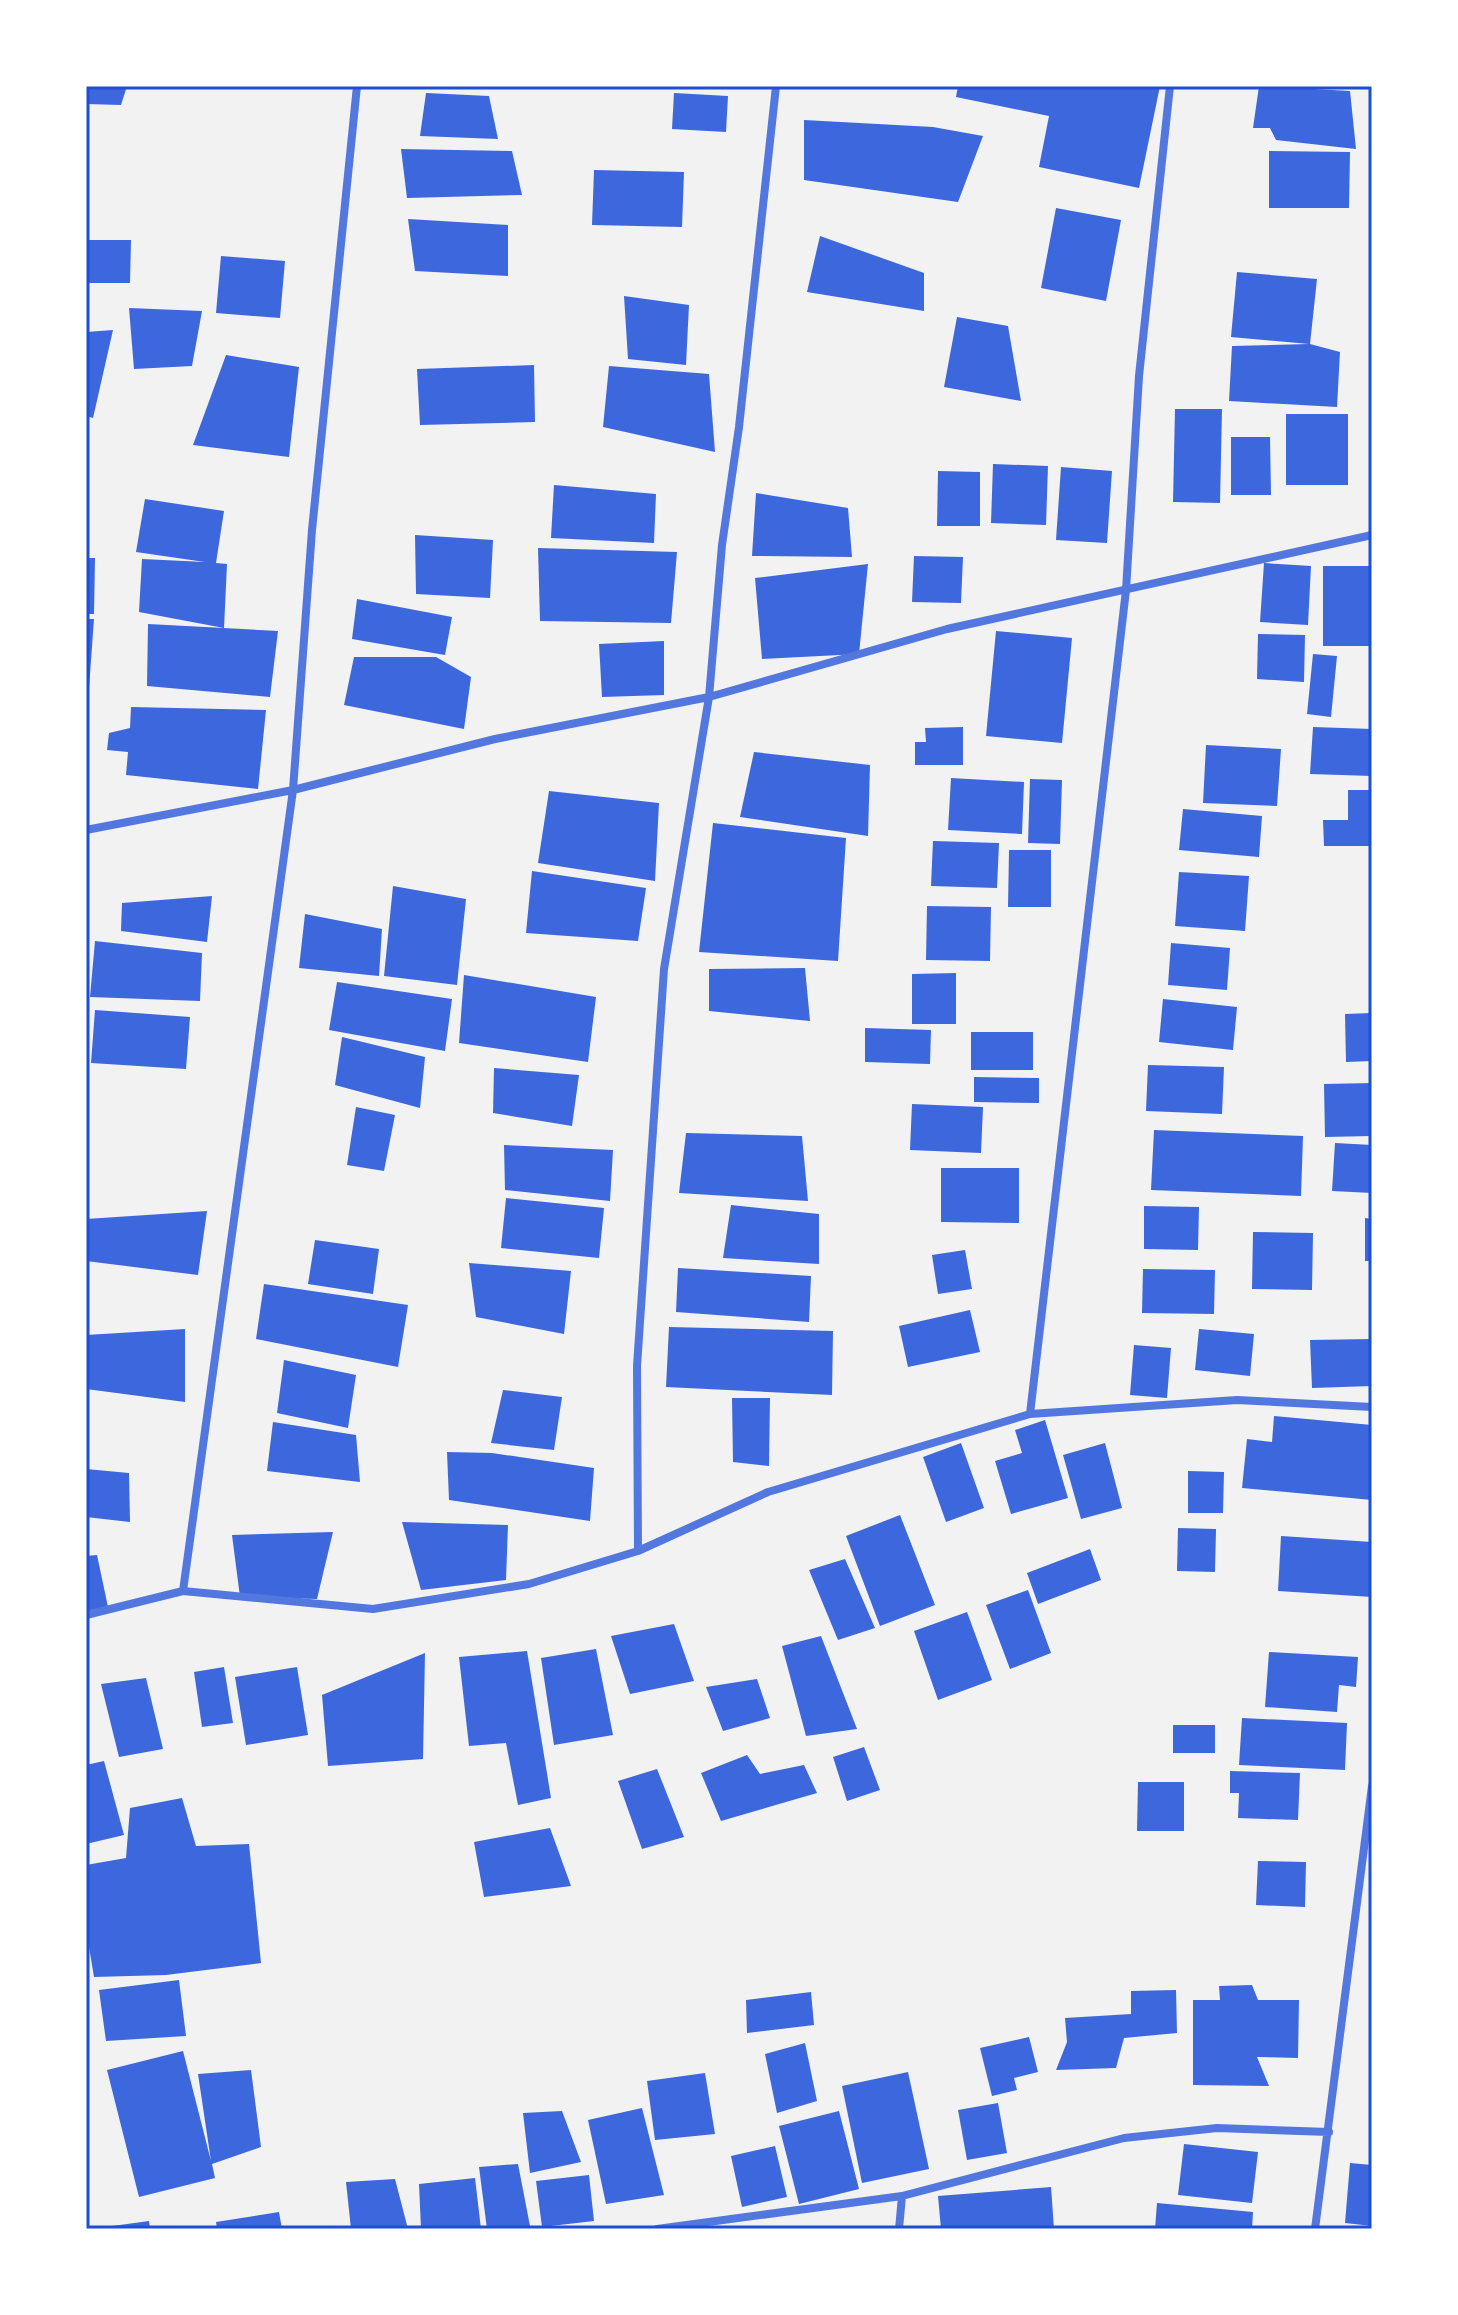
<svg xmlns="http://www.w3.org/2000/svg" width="1458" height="2315" font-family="Ubuntu,sans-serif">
	<rect width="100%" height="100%" fill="#f2f2f2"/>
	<path fill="#3d67dc" d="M86,86h41l-6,19 -35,-1z
		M958,86h202l-21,102 -100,-21 10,-51 -93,-19z
		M1259,86l91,5 6,58 -80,-9 -6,-12h-17z
		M426,93l63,3 9,43 -78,-3z
		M674,93l54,3 -2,36 -54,-3z
		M804,120l129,7 50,9 -25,66 -154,-22z
		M401,149l111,2 10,44 -115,3z
		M1269,151l81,1 -1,56h-80z
		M594,170l90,2 -2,55 -90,-2z
		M1056,208l65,12 -15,81 -65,-13z
		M408,219l100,6v51l-93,-5z
		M820,236l104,37v38l-117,-19z
		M86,240h45l-1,43h-44z
		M221,256l64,5 -5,57 -64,-5z
		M1237,272l80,7 -7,65 30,8 -3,55 -108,-6 3,-55 77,-2 -78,-7z
		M624,296l65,9 -3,60 -58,-6z
		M129,308l73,3 -10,55 -58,3z
		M957,317l51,9 13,75 -77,-14z
		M113,330l-20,88 -7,-2v-84z
		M226,355l73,12 -10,90 -96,-12z
		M534,365l1,57 -115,3 -3,-56z
		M609,366l100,8 6,78 -112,-25z
		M1175,409h47l-2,94 -47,-1z
		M1286,414h62v71h-62z
		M1231,437h39l1,58h-40z
		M993,464l55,2 -2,59 -55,-2z
		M1061,467l51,4 -5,72 -51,-3z
		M938,471l42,1v54h-43z
		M554,485l102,9 -2,49 -103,-5z
		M756,493l92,15 4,49 -100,-1z
		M145,499l79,12 -8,52 11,1 -3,64 54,3 -8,66 -123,-11 1,-62 76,4 -85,-16 3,-53 63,3 -69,-10z
		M415,535l78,5 -3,58 -74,-4z
		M538,548l139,4 -6,71 -131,-2z
		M914,556l49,1 -2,46 -49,-1z
		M86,558h9l-1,56h-8z
		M1264,563l47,3 -3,59 -48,-3z
		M868,564l-9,90 -97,5 -7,-81z
		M1323,566h49v80h-49z
		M357,599l95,18 -7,38 -93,-16z
		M86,619h8l-5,69h-3z
		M996,631l76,7 -10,105 -76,-7z
		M1258,634l47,1 -1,47 -47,-3z
		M664,641v54l-62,2 -3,-53z
		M1313,654l24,2 -6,61 -24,-3z
		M354,657h82l35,20 -7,52 -120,-24z
		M131,707l135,3 -8,79 -132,-14 2,-23 -21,-2 2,-17 21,-5z
		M963,727v38h-48v-23h11l-1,-14z
		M1313,727l59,2v47l-62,-2z
		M1206,745l75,4 -4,57 -74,-3z
		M754,752l116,13 -2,71 -128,-19z
		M951,778l73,4 -2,52 -74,-4z
		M1030,779l32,1 -2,64 -32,-1z
		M1348,790h24v56h-48l-1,-26h25z
		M549,791l110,12 -4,78 -117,-18z
		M1183,809l79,7 -3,41 -80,-7z
		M713,823l133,15 -8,123 -139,-9z
		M933,841l66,2 -2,45 -66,-2z
		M1009,850h42v57h-43z
		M532,871l114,17 -8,53 -112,-8z
		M1179,872l70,4 -4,55 -70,-5z
		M393,886l73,13 -9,86 -73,-9z
		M212,896l-5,46 -86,-11 1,-28z
		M927,906l64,1 -1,54 -64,-1z
		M305,914l77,15 -3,47 -80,-8z
		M95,941l107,12 -2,48 -110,-4z
		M1171,943l59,5 -3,42 -59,-5z
		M805,968l5,53 -101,-10v-42z
		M956,973v51h-44v-50z
		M464,975l132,22 -8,65 -129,-19z
		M337,982l115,17 -7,52 -116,-21z
		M1163,999l74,8 -4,43 -74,-8z
		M95,1010l95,7 -4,52 -95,-6z
		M1372,1013v48l-26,1 -1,-48z
		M865,1028l66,2 -1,34 -65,-2z
		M971,1032h62v38h-62z
		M342,1037l83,20 -5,51 -85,-23z
		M1148,1065l76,2 -2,47 -76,-3z
		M494,1068l85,7 -7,51 -79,-13z
		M974,1077l65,1v25l-65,-1z
		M1372,1083v53l-47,1 -1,-53z
		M912,1104l71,3 -2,46 -71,-3z
		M356,1107l39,8 -11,56 -37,-6z
		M1154,1130l149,6 -2,60 -150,-6z
		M686,1133l116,3 6,65 -129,-8z
		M1335,1143l37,2v48l-40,-2z
		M504,1145l109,5 -3,51 -105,-11z
		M941,1168h78v55l-78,-1z
		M506,1198l98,10 -5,50 -98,-10z
		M731,1205l88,9v50l-96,-6z
		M1144,1206l55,1 -1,43 -54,-1z
		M207,1211l-9,64 -112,-14v-42z
		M1365,1218l7,1v42h-7z
		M1253,1232l60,1 -1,57 -60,-1z
		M315,1240l64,9 -6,45 -65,-10z
		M965,1250l7,39 -34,5 -6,-39z
		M469,1263l102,8 -7,63 -88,-17z
		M678,1268l133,8 -2,46 -133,-10z
		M1143,1269l72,1 -1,44 -72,-1z
		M264,1284l144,21 -10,62 -142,-28z
		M970,1310l10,42 -72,15 -9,-41z
		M669,1327l164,4 -1,64 -166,-8z
		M185,1329v73l-99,-13v-54z
		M1199,1329l55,5 -4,42 -55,-6z
		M1372,1339v47l-60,2 -2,-48z
		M1134,1345l37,3 -4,50 -37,-3z
		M284,1360l72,15 -8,53 -71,-15z
		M503,1390l59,7 -8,53 -63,-7z
		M732,1398h38l-1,68 -36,-4z
		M1274,1416l98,9v75l-130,-12 5,-49 25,3z
		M1045,1420l23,78 -57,16 -16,-53 27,-8 -7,-23z
		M273,1422l83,13 4,47 -93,-11z
		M961,1443l23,65 -38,14 -23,-65z
		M1105,1443l17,65 -41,11 -18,-64z
		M447,1452l45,1 102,15 -4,53 -141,-21z
		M86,1469l43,4 1,49 -44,-5z
		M1188,1471l36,1 -1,41h-35z
		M900,1515l35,90 -55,21 -34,-90z
		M402,1522l106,3 -2,55 -85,10z
		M1178,1528l38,1 -1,43 -38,-1z
		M333,1532l-16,67 -77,-2 -8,-62z
		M1281,1536l91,6v55l-94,-6z
		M1090,1549l11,31 -63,24 -11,-31z
		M97,1555l11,52 -22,4v-55z
		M845,1559l30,69 -37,12 -29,-70z
		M1028,1590l23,63 -41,16 -24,-64z
		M967,1612l25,68 -54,20 -24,-69z
		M674,1624l20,57 -64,13 -19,-58z
		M821,1636l36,93 -51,7 -24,-90z
		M596,1649l17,86 -59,10 -13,-87z
		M527,1651l24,147 -33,7 -12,-62 -37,3 -10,-89z
		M1269,1652l89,5 -2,30 -17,-2 -2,27 -72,-5z
		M425,1653l-2,106 -95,7 -6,-71z
		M224,1667l9,56 -31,4 -8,-55z
		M297,1667l11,68 -62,10 -11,-68z
		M146,1678l17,71 -44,8 -18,-73z
		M757,1679l13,39 -47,13 -17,-44z
		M1242,1718l105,5 -2,47 -106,-5z
		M1173,1725h42v28h-42z
		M864,1747l16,43 -33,11 -14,-44z
		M747,1755l13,19 44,-9 13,28 -96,28 -20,-48z
		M104,1761l20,74 -38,9v-79z
		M657,1769l27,68 -42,12 -24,-68z
		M1230,1771l70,2 -2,47 -60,-2 1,-25h-9z
		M1138,1782h46v49h-47z
		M182,1798l14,48 53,-2 12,119 -95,12 -72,2 -8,-48v-64l40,-7 4,-50z
		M550,1828l21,58 -87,11 -10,-55z
		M1258,1861l48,1 -1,45 -49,-2z
		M179,1980l7,56 -80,5 -7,-51z
		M1252,1985l6,15h41l-1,58 -41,-1 12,29 -76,-1v-85h27l-1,-14z
		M1176,1990l1,43 -53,5 -8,30 -60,2 11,-28 -2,-24 66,-4v-23z
		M811,1992l3,33 -67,8 -1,-33z
		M1029,2037l9,35 -24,6 3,12 -25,6 -12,-48z
		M805,2043l12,58 -40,12 -12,-59z
		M183,2051l28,110 -13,-87 53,-4 10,77 -49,17 3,14 -76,19 -32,-127z
		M908,2072l21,97 -67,14 -20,-97z
		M705,2073l10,61 -60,6 -8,-59z
		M998,2103l9,50 -40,7 -9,-50z
		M642,2108l22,87 -58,9 -18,-84z
		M562,2111l19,51 -51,11 -7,-60z
		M839,2111l20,78 -60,15 -20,-78z
		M1184,2144l74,8 -6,51 -74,-8z
		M775,2146l12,51 -45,10 -11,-51z
		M1350,2163l22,2v61l-27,-3z
		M518,2164l12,62 -43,3 -8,-62z
		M589,2175l5,46 -52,6 -6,-46z
		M475,2178l6,51h-60l-2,-45z
		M395,2179l13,50h-57l-5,-47z
		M1051,2187l3,42h-113l-3,-33z
		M1157,2203l96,9 -1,17h-97z
		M279,2212l3,17h-65l-1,-7z
		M149,2221l1,8h-44l-1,-2z"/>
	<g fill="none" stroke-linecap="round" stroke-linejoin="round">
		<path stroke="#5277de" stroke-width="8" d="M86,830l207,-40 202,-51 214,-42 238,-68 425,-94
			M1030,1414l96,-824 13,-214 31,-290
			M638,1551l-1,-185 27,-397 45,-272 13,-152 17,-118 37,-341
			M183,1591l110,-801 19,-260 45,-444
			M86,1615l97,-24 190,18 156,-25 109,-33 130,-59 262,-78 207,-14 135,7
			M657,2229l245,-33 222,-58 93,-10 112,4
			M899,2229l3,-33
			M1315,2229l57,-443"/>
	</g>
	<rect width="1458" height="2315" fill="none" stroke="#ffffff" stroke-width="176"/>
	<rect x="88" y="88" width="1282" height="2139" fill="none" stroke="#1d4ed8" stroke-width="3"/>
</svg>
